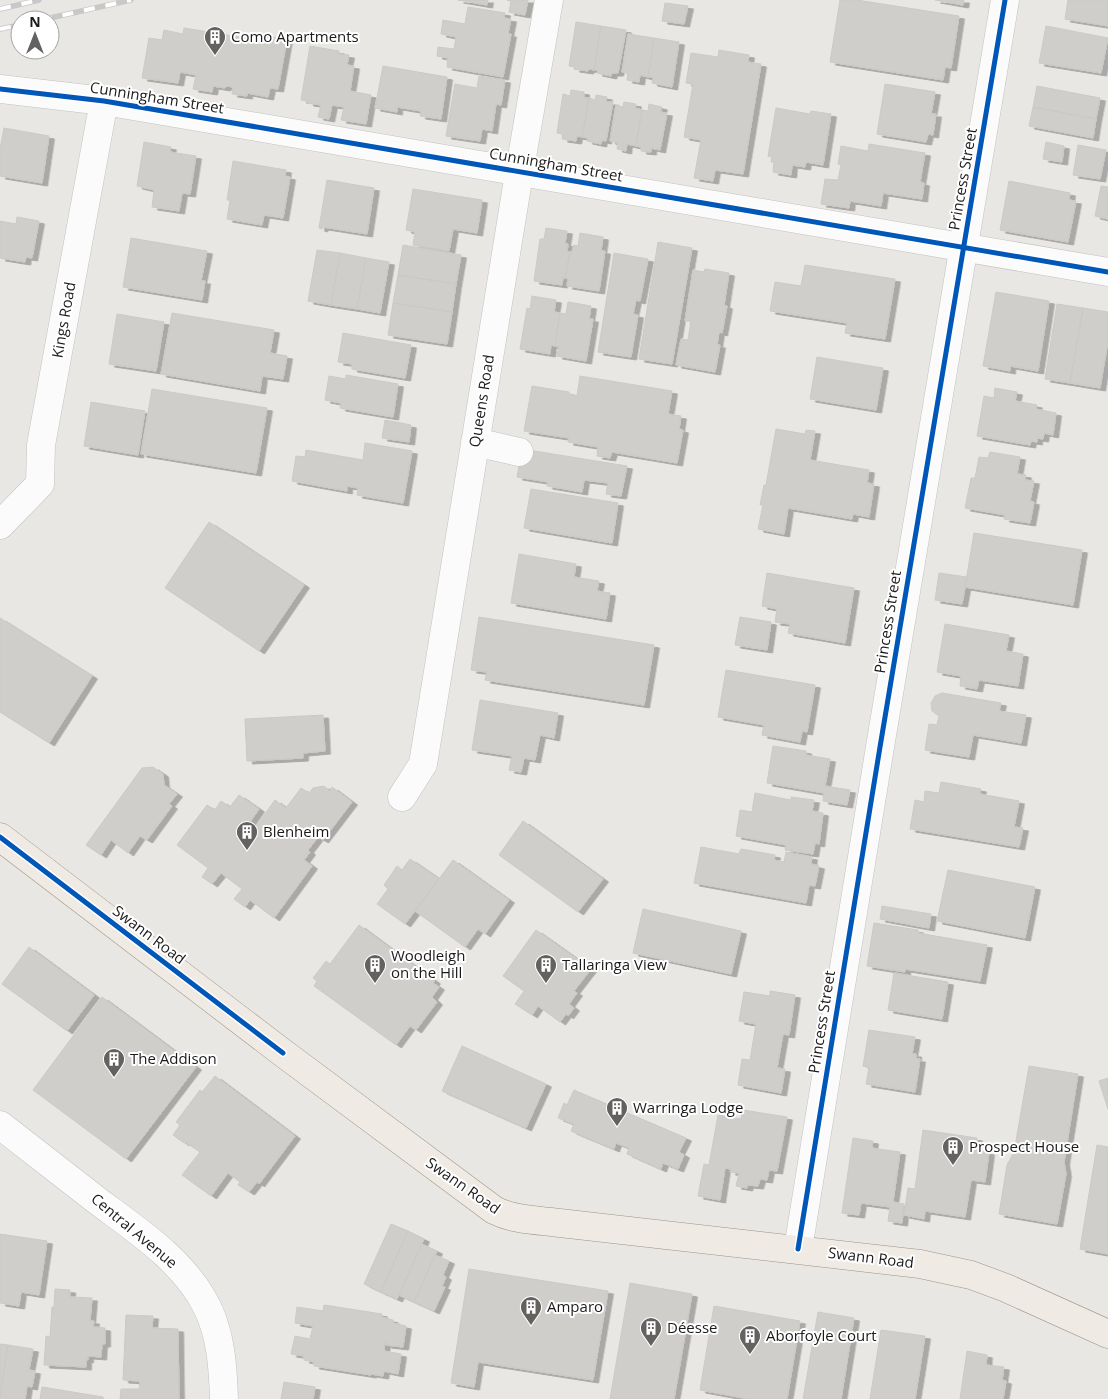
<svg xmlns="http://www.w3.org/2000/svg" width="1108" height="1399" font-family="'Open Sans',sans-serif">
	<defs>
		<filter id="shadow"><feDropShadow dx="5.5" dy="3" stdDeviation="0" flood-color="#0004"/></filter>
	</defs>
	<rect width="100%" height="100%" fill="#e9e7e4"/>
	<path fill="#d0cecb" stroke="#ccc9c5" filter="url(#shadow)" d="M458,0h30l-1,5z
		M507,0h21l-3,15 -16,-3 2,-11z
		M840,0h17l102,16 -8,52 -6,-1 -2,13 -113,-18z
		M935,0h29l-1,5z
		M1068,0h40v26l-43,-7z
		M665,3l23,3 -4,18 -22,-3z
		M468,7l37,6 -1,5 7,1 -3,15h3l-8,43 -56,-10 1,-9 -11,-2 1,-9 16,2 2,-12 -15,-3 2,-14 22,4z
		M576,22l25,4 -7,44 -5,-1 -1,2 -14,-2 1,-2 -6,-1z
		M601,26l25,4 -8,43h-6l-1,3 -14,-3 1,-3h-4z
		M1046,26l62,12 -7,35 -62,-10z
		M184,28l68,11 1,-5 34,5 -9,50 -8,-1 -2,9 -21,-4v3l-15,-2 1,-7 -7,-1 -1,2 -12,-2 -1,6 -19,-3 3,-14 -16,-3 -2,11 -36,-5 7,-40 13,2 2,-10 19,4z
		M628,34l26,4 -6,39 -8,-2 -1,7 -12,-2 1,-7 -6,-1z
		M654,38l25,4 -7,45 -20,-4 1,-6h-5z
		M310,46l29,5 -1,3 11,1 -2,10 7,1 -4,25 21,4 -5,29 -25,-4 3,-13 -12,-2 -3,14 -11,-2 3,-12 -13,-2v-2l-7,-1z
		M719,50l30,5 -1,7 13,2 -18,110 -28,-4 -2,11 -19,-3 7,-38 -17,-3 9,-53 -7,-1 5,-30 27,4z
		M383,66l64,11 -6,42 -21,-3 1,-5 -24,-4v5l-22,-4z
		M479,76l26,4 -4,25 -5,-1 -4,27 -10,-2 -2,12 -34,-5 9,-52 22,4z
		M885,84l50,8 -4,22h5l-3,21 -5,-1 -2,8 -49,-8z
		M1037,86l63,12 -4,21 -63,-12z
		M571,90l13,2v6h5l-7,39 -5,-1 -1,5 -14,-2 1,-5 -6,-1 6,-39 7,2z
		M596,95l11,2 -1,5h7l-7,39 -4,-1 -1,4 -14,-3 1,-3 -6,-1 7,-39 6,2z
		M624,102l12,2 -1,4 7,2 -6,36 -9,-2 -1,7 -9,-2 1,-6 -8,-2 6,-36 7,2z
		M649,104l13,3 -2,5 7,1 -7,37 -9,-2v4l-10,-1v-4l-5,-1 6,-36 6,1z
		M1033,107l63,12 -3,19 -64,-12z
		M776,108l34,6 1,-3 20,3 -8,51 -17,-3 -1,5 -13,-2 -1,10 -18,-3 1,-10h-3l1,-5 -4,-1z
		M4,128l45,8 -7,47 -42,-7v-27z
		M144,142l27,5 -1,5 26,4 -6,38 -8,-1 -3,18 -27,-4 2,-17 -17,-4z
		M1046,142l18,4 -2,16 -19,-3z
		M869,144l56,9 -5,29 4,1 -2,16 -39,-6 -2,13 -31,-5 -1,7 -28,-4 4,-25 13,1 3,-15 -3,-1 3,-18 27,5z
		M1078,145l28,5 -6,29 -27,-4z
		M233,161l53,9 -1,6 5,1 -7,41 -19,-3 -2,10 -35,-6 3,-19h-3z
		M327,180l47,8 -7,46 -44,-7 -1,2 -3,-1z
		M1009,181l61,12 -1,7 7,1 -8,41 -68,-12z
		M1101,186l7,1v32l-13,-3z
		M413,189l69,11 -5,33 -24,-4 -4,22 -36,-6 2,-13 -9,-2z
		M17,217l22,4 -7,37 -6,-1 -1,5 -25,-4v-37l16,3z
		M546,228l21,3 -2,12 3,1 -1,8h3l-5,26 -2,-1 -1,8 -28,-4 6,-42h4z
		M580,233l23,4 -2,14h4l-6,40 -32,-5 1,-8h-3l5,-26h2l2,-7 4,1z
		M131,238l76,13 -6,30h4l-3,19 -79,-13z
		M658,242l34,6 -20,116 -33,-5z
		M403,245l58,10 -5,29 -58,-9z
		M317,250l23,3 -9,52 -23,-4z
		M340,253l26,5 -9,51 -26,-4z
		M614,253l34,6 -8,42 -4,-1 -3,14 5,1 -7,42 -33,-5z
		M366,258l23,4 -9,51 -23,-4z
		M805,265l90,14 -10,60 -40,-6 2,-10 -77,-12 5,-29 26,4z
		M705,269l24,4 -5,32 3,1 -5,27 -3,-1 -2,13h3l-5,27 -39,-7 5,-26 7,1 3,-19h-6l8,-51 11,2z
		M398,275l58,9 -4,28 -59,-9z
		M996,292l53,9 -11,70 -28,-5v5l-27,-5z
		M532,296l24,4 -2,12 6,1 -5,33 -4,-1 -1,9 -30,-5 7,-41 3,1z
		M568,302l23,4 -2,13h4l-7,42 -29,-5 2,-9 -4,-1 5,-33 6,1z
		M393,303l59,9 -5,32 -59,-9z
		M1057,304l26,4 -13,75 -25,-4z
		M1083,308l25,4v29l-8,47 -30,-5z
		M172,313l102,17 -4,23 17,3 -4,23 -21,-3 -2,15 -99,-17z
		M117,314l47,8 -8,49 -47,-7z
		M343,333l68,12 -6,33 -53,-9v-5l-14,-2z
		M817,357l66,11 -7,42 -66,-11z
		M346,375l52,9 -5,33 -53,-9 1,-5 -16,-3 4,-24 17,3z
		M580,376l92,15 -4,23 13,2 -2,13 4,1 -6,33 -65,-11 -2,6 -13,-2 1,-9 -30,-5 1,-4 -45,-7 8,-45 37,6v2l8,2z
		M995,388l22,4 -2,9 22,4 -1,4 20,4 -3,22 -9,-2 -1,6 -6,-1v4l-6,-1 -1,4 -53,-9 7,-40 10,2z
		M152,389l115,19 -11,65 -115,-19z
		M91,402l54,9 -7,44 -54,-9z
		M385,420l26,5 -2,17 -27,-4z
		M776,429l29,5 1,-4 9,1 -5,29 59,10 -2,13 7,1 -5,33 -16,-3 -1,5 -64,-11 -4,26 -26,-5 5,-24h-3l4,-20h2z
		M365,443l47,8 -9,52 -46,-8 1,-7 -11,-2v5l-55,-10 4,-25 9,1 1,-7 57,10z
		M522,449l105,17 -6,30 -15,-2 2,-11 -24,-3 -2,12 -35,-6 1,-4 -31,-5z
		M990,452l30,5 -3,17 9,1 -1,5 9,1 -4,20 4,1 -4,21 -26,-4 1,-4 -40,-7 6,-30h4l4,-21 9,1z
		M531,489l87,14 -6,40 -88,-15z
		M209,522l95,63 -45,66 -94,-63z
		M974,533l108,17 -9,55 -108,-18z
		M519,554l57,10 -2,13 25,4 -2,10 13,2 -4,26 -95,-16z
		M767,573l87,15 -9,55 -57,-10 2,-9 -15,-2 2,-13 -15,-3z
		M939,573l28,4 -5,27 -27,-4z
		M479,617l175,28 -10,60 -159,-25 2,-8 -16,-2z
		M740,617l31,5 -4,28 -32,-5z
		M0,618l92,58 -43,67 -49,-31z
		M945,624l64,11 -3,16 17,3 -5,32 -39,-6 -2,9 -17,-3 1,-10 -24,-4z
		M726,670l89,15 -8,47 -5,-1 -2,11 -38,-7 2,-10 -46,-8z
		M942,693l59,10 -2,8 27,4 -5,28 -48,-8 -4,22 -44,-7 4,-26 8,1 2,-9 -7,-5 -1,-8 4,-7z
		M480,700l78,13 -4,25 -14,-3 -5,25 -11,-2 -3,14 -12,-2 3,-14 -40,-6z
		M323,715l2,36 -22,2v5l-56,3 -2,-42z
		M773,746l33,5v4l24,4 -5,27 25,4 -3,15 -24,-4 1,-8 -57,-10z
		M153,767l10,7 1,11 13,9 -8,10 3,2 -25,34 -7,-4 -12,17 -17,-13 -10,15 -15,-10 56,-77z
		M941,782l40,7 -1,5 39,7 -5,26 9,1 -4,19 -109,-18 5,-29 9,2 1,-11 14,2z
		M324,786l6,5 2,-4 20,15 -29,38 -5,-3 -10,13 2,2 -6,8 8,6 -38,52 -24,-18 -5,7 -11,-8 8,-10 -21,-16 -9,11 -10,-7 6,-9 -31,-23 30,-40 8,5 6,-9 9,6 9,-12 20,14 -9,13 6,4 19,-26 11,8 15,-20 8,5 4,-5z
		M755,793l36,7v-3l23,3 -2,11 11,2 -4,31 -4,-1 -2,11 -28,-4 1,-5 -50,-9 4,-26 12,2z
		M523,821l80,58 -25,33 -79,-57z
		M701,847l38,7 2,-5 34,6 -1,5 10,2 2,-10 26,5 -1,7 8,2 -4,20 -6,-1 -3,18 -112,-20z
		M410,859l29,20 -34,45 -28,-20 11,-15 -4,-4 13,-19 5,4z
		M453,860l56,40 -24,34 -7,-5 -13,18 -50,-36z
		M948,870l87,17 -10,51 -88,-17z
		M882,906l49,8 -2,14 -49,-9z
		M643,909l98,22 -10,43 -98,-21z
		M874,923l44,7v3l69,12 -7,36 -75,-12v3l-38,-6z
		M359,925l76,56 -2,2 6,4 -7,10 5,5 -21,28 -6,-4 -14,19 -82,-59 3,-5 -4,-3 13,-17 4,3z
		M536,930l55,39 -17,22 3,2 -8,11 5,4 -6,8 -2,-2 -6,8 -22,-16 -6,9 -17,-11 9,-13 -21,-15z
		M29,947l65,48 -27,36 -65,-47z
		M894,973l54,9 -6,37 -54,-9z
		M770,991l25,4 -6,40 -6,-1 -6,34 8,1 -4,24 -43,-8 4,-26 8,1 6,-36 -17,-3 5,-29 26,4z
		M102,997l94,70 -70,92 -93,-69z
		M869,1030l46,7 -3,17h4v5h4l-5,33 -49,-8 3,-16 -6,-2z
		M462,1046l84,38 -20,44 -84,-37z
		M1029,1066l49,8 -14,88 2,12 -9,50 -58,-10 8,-49 7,-13z
		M215,1076l80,60 -36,48 -2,-2 -8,10 -11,-7 2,-3 -12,-9 -17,23 -29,-21 18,-23 -15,-10 -1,1 -11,-8 7,-10 -4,-3 24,-32 2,2z
		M1108,1078v31l-9,-28z
		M574,1090l112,48 -7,14 5,3 -6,14 -15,-6 -2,6 -34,-15 2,-6 -13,-5 -2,6 -43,-18 3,-7 -16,-6 6,-15 3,2z
		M743,1110l44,7 -10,54 -8,-1 -2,10 -7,-1 -2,7 -10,-1 -1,3 -11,-2 3,-13 -9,-1 1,-3 -6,-1 -5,32 -22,-4 6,-32 5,1 9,-50 23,4z
		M923,1130l54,8 -2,12 14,2 -4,30 -14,-2 -6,37 -40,-6 -1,8 -20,-4 4,-27 7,1z
		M853,1138l20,3 -1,7 28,4 -7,50 11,2 -2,19 -14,-2 2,-14 -29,-4 -2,12 -17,-2z
		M1097,1145l11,2v107l-28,-5z
		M391,1224l17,7 -27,61 -17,-8z
		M408,1231l16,8 -27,60 -16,-7z
		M0,1234l47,7 -8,54 -18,-3 -2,14 -19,-3z
		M422,1244l15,7 -23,51 -15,-7z
		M435,1255l14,6 -6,14 3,2 -4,9 3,1 -11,24 -20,-9z
		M469,1269l139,22 -15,89 -115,-18 -4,25 -23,-4z
		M630,1283l62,11 -18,105h-64z
		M55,1289l15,1v7l22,1 -2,23h4l-1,6 12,1v16h-3l-1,13 -13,-1v4l-2,-1v8l-42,-2 2,-29 4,1 2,-30h2z
		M324,1305l58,9 -1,3 12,3v3l13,3 -3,21 -17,-2 -1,-3 -1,9 17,3 -3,20 -14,-3 -1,5 -12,-2v1l-57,-9v-4l-10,-2v-4l-13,-2 4,-18 15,3 3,-13 -18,-3 2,-16 26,4z
		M714,1306l86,15 -13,78h-38l-49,-9z
		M818,1312l36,6 -13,81h-38z
		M126,1315l27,1 -1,12 26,1 1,70h-59l1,-10h18l1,-8 -17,-1z
		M881,1330l44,6 -10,63h-45z
		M0,1344l8,1 -8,52z
		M8,1345l25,4 -4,21 6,1 -3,16 -5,-1 -2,13h-25z
		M967,1351l20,4 -1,10 18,2 -2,13 4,1 -3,18h-43z
		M284,1382l31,5 -2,12h-32z
		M42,1387l61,10v2h-63z"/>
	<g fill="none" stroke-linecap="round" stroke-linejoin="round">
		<g stroke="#c2c1c0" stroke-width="29">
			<path id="minor" d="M0,89l104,12 1004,171
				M475,442l44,10
				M0,525l40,-41 1,-39 63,-344
				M402,797l21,-33 94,-578 32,-186
				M0,1125c33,26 66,51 99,77 39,29 86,60 108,105 14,28 16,61 17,92
				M798,1249l82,-502 125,-747"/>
		</g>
		<g stroke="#9e9482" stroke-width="29">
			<path id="major" d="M0,837l283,216 211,157c18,9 37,10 57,12l369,42 51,11 35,13 102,46"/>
		</g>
		<use href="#minor" stroke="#fcfbfb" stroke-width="28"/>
		<use href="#major" stroke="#efeae3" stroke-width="28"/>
		<g stroke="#c9c8c8" stroke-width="5.5">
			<path id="rail" d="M0,9l39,-9
				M41,20l90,-20
				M0,29l20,-4"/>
		</g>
		<use href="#rail" stroke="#fff" stroke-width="4" stroke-dasharray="11" stroke-linecap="butt"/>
		<g stroke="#fff" stroke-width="8">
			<path id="cycleway" d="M0,89l104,12 1004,171
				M0,837l283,216
				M798,1249l82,-502 125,-747"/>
		</g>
		<use href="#cycleway" stroke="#0057b8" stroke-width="5"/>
	</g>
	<defs>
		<g id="building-pin" transform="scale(1.125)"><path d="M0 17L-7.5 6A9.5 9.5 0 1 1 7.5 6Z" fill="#636261" stroke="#fff"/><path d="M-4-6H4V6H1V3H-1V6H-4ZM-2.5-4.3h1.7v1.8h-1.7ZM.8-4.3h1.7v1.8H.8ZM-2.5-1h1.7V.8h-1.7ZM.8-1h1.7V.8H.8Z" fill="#fff"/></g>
	</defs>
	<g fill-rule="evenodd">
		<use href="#building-pin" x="215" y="37"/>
		<use href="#building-pin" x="247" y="832"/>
		<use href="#building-pin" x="375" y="965"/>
		<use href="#building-pin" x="546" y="965"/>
		<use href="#building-pin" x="114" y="1059"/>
		<use href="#building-pin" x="617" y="1108"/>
		<use href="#building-pin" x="953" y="1147"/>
		<use href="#building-pin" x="531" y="1307"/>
		<use href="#building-pin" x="651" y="1328"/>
		<use href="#building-pin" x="750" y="1336"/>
	</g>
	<g text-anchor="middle" stroke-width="4" stroke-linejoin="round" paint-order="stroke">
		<g font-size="15" fill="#1b1b1b" stroke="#fff" text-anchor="start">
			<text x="231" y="42">Como Apartments</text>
			<text x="263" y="837">Blenheim</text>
			<text x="391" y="961">Woodleigh<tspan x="391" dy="17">on the Hill</tspan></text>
			<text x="562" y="970">Tallaringa View</text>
			<text x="130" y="1064">The Addison</text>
			<text x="633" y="1113">Warringa Lodge</text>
			<text x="969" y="1152">Prospect House</text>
			<text x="547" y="1312">Amparo</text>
			<text x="667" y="1333">Déesse</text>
			<text x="766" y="1341">Aborfoyle Court</text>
		</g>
		<g font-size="15" fill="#1b1b1b" stroke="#fff">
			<text transform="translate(157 98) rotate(9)" y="5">Cunningham Street</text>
			<text transform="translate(556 165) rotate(10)" y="5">Cunningham Street</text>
			<text transform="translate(963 179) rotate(-80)" y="5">Princess Street</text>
			<text transform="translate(64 320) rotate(-80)" y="5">Kings Road</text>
			<text transform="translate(482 401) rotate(-81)" y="5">Queens Road</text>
			<text transform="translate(888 622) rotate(-81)" y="5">Princess Street</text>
			<text transform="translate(149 935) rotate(37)" y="5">Swann Road</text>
			<text transform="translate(822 1022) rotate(-81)" y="5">Princess Street</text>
			<text transform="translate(463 1186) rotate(35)" y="5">Swann Road</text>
			<text transform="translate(134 1231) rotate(40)" y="5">Central Avenue</text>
			<text transform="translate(871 1258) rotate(7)" y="5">Swann Road</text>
		</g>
	</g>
	<g transform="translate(35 35)"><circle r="24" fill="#ffffff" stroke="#a4a4a4"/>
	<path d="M0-4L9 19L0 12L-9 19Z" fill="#636261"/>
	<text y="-8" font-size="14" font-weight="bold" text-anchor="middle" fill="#1b1b1b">N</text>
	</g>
</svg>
